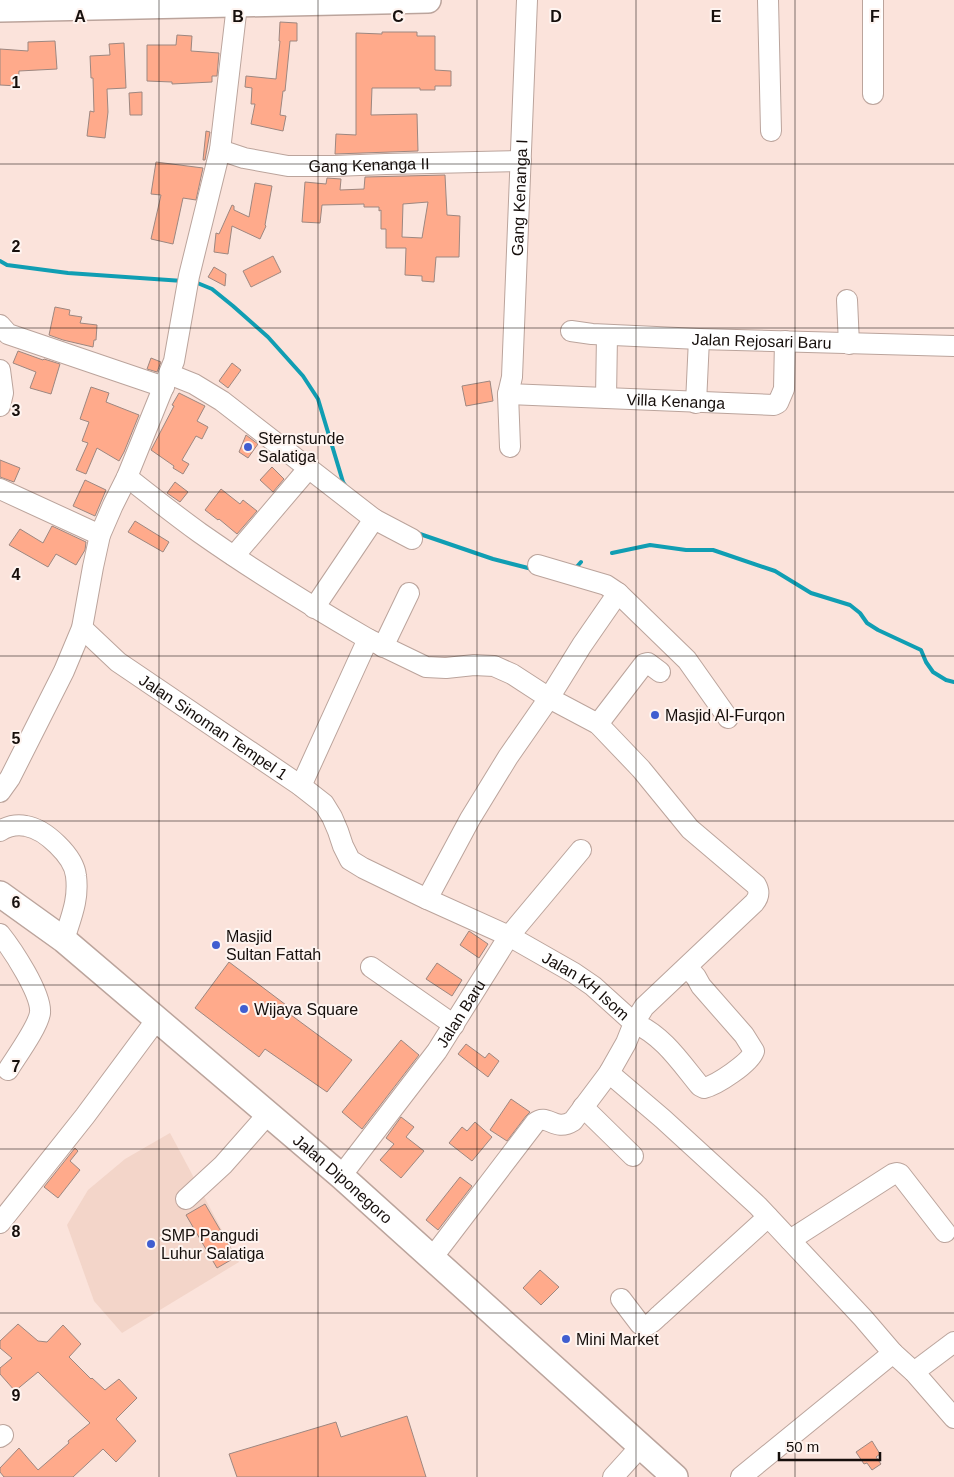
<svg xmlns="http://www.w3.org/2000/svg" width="954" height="1477" font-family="Helvetica,sans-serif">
	<rect width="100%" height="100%" fill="#fbe3db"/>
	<path fill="#f3d5c9" d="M170,1133l69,129 -117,71 -28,-32 -27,-76 21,-35 37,-31z"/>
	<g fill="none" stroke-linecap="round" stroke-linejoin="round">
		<path stroke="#109eb3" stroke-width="4" d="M0,261l7,4 61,8 115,8
			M195,282l17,7 21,17 35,31 35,39 15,23 25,83 4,6
			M417,533l76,26 39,10
			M612,553l38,-8 36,5h27l62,21 36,22 39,12 10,8 7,10 11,7 43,20 5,12 7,10 13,8 8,2
			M574,570l7,-8"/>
	</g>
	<path fill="#ffaa8b" stroke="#9d8780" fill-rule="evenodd" d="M280,22l17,1v18h-7l-5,50h-2l-3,24 6,1 -3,15 -32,-7 4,-20h-4l1,-16 -7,-1 1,-11 30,3 4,-38h-1z
		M382,32h35v4h18v34l16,1v15h-16v4h-15v-2h-48l-1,27 46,-1 1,37 -83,3 1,-20 20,1v-102l26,1z
		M177,35l15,1 -1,15 28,2 -2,23h-5v6l-40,2v-2l-25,-1v-36h29z
		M55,41l2,28 -38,2 -1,15 -18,-1v-36l28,2v-9z
		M124,43l2,45 -19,1 1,23 -3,26 -18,-2 3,-25 4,1 -1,-34h-2l-1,-22 20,-1 -1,-11z
		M142,92v23h-12l-1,-22z
		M206,131l4,1 -5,28h-2z
		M156,162l47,6 -7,32 -13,-2 -10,46 -22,-5 10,-44 -10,-1z
		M445,175l2,40 13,1 -1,41h-23l-2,25 -12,-1v-5l-17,-1 1,-27h-20v-19h-5v-19l-2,1v-4h-15v-3l-42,1 -2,18 -18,-1 3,-40 21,2 1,-6 14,1 -1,11 24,-1 1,-12zM428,202l-6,36 -20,-1 1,-33z
		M255,183l17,3 -7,39 1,1 -6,13 -28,-13 -4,28 -14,-2 2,-19 3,1 13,-29 2,1v4l15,7z
		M273,256l8,16 -30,15 -8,-16z
		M214,267l12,7 -1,12 -17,-9z
		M55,307l15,3 -1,5 13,2 -2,6 17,2 -1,15h-2l-1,7 -30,-7 -14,-5z
		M18,351l25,9 1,-1 16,5 -9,30 -21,-6 6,-16 -23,-9z
		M151,358l10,4 -4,10 -10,-3z
		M232,363l9,7 -13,18 -9,-7z
		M490,381l3,20 -27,5 -4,-20z
		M91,387l18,6 -3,9 33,13 -15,37 -5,9 -22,-13 -11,26 -10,-4 12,-27 -6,-2 7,-19 -9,-3z
		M179,393l26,13 -8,15 11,6 -6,12 -6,-3 -14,24 7,4 -6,10 -10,-6 1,-2 -23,-16 23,-44 -2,-1z
		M246,435l12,9 -10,14 -9,-6z
		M0,460l20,8 -6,14 -14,-5z
		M272,467l12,12 -11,13 -13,-12z
		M85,480l21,10 -11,26 -22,-10z
		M175,482l13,10 -8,10 -13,-9z
		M221,489l19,15 3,-4 14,11 -20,23 -18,-15 -1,1 -13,-10z
		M135,521l34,21 -6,10 -35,-20z
		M52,526l34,16 -1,8 -9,15 -20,-11 -8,13 -39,-22 11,-16 23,14z
		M469,931l19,13 -9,14 -19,-13z
		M229,962l65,49 -3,4 61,45 -25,32 -62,-43 -6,8 -64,-49z
		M437,963l25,17 -10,16 -26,-17z
		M401,1040l18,15 -57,74 -20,-17z
		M466,1044l19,14 4,-5 10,8 -11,16 -30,-23z
		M511,1099l19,13 -4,4 -19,25 -17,-11z
		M401,1117l13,10 -8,10 18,14 -23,27 -21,-18 14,-16 -8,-6z
		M475,1122l17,15 -20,24 -23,-18 13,-16 5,4z
		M75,1148l3,3 -8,10 10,9 -22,28 -14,-11z
		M460,1177l12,9 -34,44 -12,-10z
		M205,1204l31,53 -19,11 -31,-53z
		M540,1270l19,17 -18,18 -18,-17z
		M18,1324l20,17 9,1 16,-17 18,19 -12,13 22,22 1,-1 13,12 14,-11 18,19 -21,21 20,22 -20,21 -13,-13 -30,28h-69l-4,-5v-4l19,-20 19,22 31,-27 -1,-2 22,-18 -52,-51 -23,19 -15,-17v-6l12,-10 -12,-10v-7z
		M407,1416l19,61h-189l-8,-23 107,-32 5,15z
		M872,1441l8,13 -4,3 5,7 -9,6 -5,-7 -3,1 -8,-12z"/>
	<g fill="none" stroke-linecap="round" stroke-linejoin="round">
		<g stroke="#bba49c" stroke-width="22">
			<g id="minor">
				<path d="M768,0l3,131"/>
				<path d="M873,0v94"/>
				<path id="s1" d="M220,150l24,8 44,8h46l52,-2 135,-3"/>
				<path d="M847,300l2,44"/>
				<path d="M0,325l8,9 156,53"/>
				<path id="s2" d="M571,331l21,3 107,5 255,7"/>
				<path d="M0,370l3,23 -3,13"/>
				<path d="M169,374l25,10 28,17 152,118 -60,89"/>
				<path id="s3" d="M508,394l266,11 4,-2 6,-14 1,-48"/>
				<path d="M606,398l1,-63"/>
				<path d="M696,403l3,-64"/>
				<path id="s4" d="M510,447l-2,-53 4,-17 15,-377"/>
				<path d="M127,477c24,19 48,38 73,56 54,38 111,73 168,106"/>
				<path d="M0,489l100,46"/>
				<path d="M374,519l38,20"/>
				<path d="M234,556l74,-87"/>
				<path d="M538,565l68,20 12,8 69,67 41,58"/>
				<path id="s5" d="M82,628l36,34 183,124 23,18 8,13 6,14 5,15 7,14 13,8 64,31 82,37 65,37 19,13 41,37 -8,20 -17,30 -36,48c-19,12 -25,-9 -38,2l-103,135"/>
				<path d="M383,647l26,-54"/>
				<path d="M598,724l46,-60 4,-1 12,9"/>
				<path d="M301,786l67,-147 58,28 20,1 28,-3 20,1 18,8 37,24 49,26 43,45 49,60 66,56c4,7 3,12 -2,18l-110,104 -10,16c29,12 47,40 66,63l4,2c13,-3 46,-25 50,-37l-10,-16 -43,-49 -5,-9 -9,-10"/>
				<path d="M0,792l10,-14 54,-107 18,-43 11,-61 7,-32 13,-30 14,-28 47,-116 15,-85 31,-126 17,-145"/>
				<path d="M0,831c8,-5 16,-7 26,-5 19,3 48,30 50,50 3,24 -5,41 -12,64"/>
				<path d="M427,899l43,-80 38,-62 41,-59 33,-53 36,-52"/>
				<path d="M0,934c12,15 42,60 40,79 -2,14 -24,44 -32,57"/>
				<path d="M371,967l83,58"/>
				<path d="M609,1073l54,46 95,87 105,112 30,35 -152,124"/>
				<path d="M583,1107l50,49"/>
				<path id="s6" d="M341,1176l96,-125 72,-115 72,-86"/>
				<path d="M186,1199l37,-34 45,-51"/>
				<path d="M0,1223l85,-107 72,-97"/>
				<path d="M790,1240l103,-66 4,-1 3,1 45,58"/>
				<path d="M621,1299l19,25c8,5 14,-4 20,-9l108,-98"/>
				<path d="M893,1353l21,19 40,46"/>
				<path d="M914,1372l40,-30"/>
				<path d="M0,1437l3,-2"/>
				<path d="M613,1477l28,-31"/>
			</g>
		</g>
		<g stroke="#bba49c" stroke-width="28">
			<g id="major">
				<path d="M0,9l428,-9"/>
				<path id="s7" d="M0,894l64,46 277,236 334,301"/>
			</g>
		</g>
		<use href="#minor" stroke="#fff" stroke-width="20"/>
		<use href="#major" stroke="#fff" stroke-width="25"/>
	</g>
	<path fill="none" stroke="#160f0c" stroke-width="1" stroke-opacity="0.55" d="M159,0v1477M318,0v1477M477,0v1477M636,0v1477M795,0v1477M0,164h954M0,328h954M0,492h954M0,656h954M0,821h954M0,985h954M0,1149h954M0,1313h954"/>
	<g fill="#405ed0" stroke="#fef4f0" stroke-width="2">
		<circle cx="248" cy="447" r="5"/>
		<circle cx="655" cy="715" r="5"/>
		<circle cx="216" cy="945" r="5"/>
		<circle cx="244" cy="1009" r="5"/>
		<circle cx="151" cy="1244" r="5"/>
		<circle cx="566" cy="1339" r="5"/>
	</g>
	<g text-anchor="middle" stroke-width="4" stroke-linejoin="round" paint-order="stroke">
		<g font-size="16" fill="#160f0c" stroke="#fef4f0">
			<text dy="6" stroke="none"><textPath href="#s1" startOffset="151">Gang Kenanga II</textPath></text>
			<text dy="6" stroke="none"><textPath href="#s4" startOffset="250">Gang Kenanga I</textPath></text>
			<text dy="6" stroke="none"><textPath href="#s2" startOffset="191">Jalan Rejosari Baru</textPath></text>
			<text dy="6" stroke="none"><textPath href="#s3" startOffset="168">Villa Kenanga</textPath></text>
			<text dy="6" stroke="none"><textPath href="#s5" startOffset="165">Jalan Sinoman Tempel 1</textPath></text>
			<text dy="6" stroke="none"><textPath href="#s5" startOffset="630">Jalan KH Isom</textPath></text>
			<text dy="6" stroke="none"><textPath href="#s6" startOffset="202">Jalan Baru</textPath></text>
			<text dy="6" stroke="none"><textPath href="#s7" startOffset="446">Jalan Diponegoro</textPath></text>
		</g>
		<g font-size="16" fill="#160f0c" stroke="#fef4f0" text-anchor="start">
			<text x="258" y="444">Sternstunde<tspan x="258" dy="18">Salatiga</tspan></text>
			<text x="665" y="721">Masjid Al-Furqon</text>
			<text x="226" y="942">Masjid<tspan x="226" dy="18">Sultan Fattah</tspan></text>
			<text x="254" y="1015">Wijaya Square</text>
			<text x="161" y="1241">SMP Pangudi<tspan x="161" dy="18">Luhur Salatiga</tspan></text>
			<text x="576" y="1345">Mini Market</text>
		</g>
	</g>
	<g font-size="16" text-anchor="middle" font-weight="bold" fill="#160f0c" stroke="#fef4f0" stroke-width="4" stroke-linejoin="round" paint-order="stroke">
		<text x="80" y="22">A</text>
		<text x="238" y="22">B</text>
		<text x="398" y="22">C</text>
		<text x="556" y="22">D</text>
		<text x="716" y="22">E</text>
		<text x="875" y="22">F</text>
		<text x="16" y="88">1</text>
		<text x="16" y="252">2</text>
		<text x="16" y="416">3</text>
		<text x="16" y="580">4</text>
		<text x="16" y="744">5</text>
		<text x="16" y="908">6</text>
		<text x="16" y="1072">7</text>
		<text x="16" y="1237">8</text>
		<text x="16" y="1401">9</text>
	</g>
	<path d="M779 1452v8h101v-8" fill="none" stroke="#160f0c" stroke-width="2.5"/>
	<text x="786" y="1452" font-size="15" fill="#160f0c" stroke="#fef4f0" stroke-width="4" paint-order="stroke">50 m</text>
</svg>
